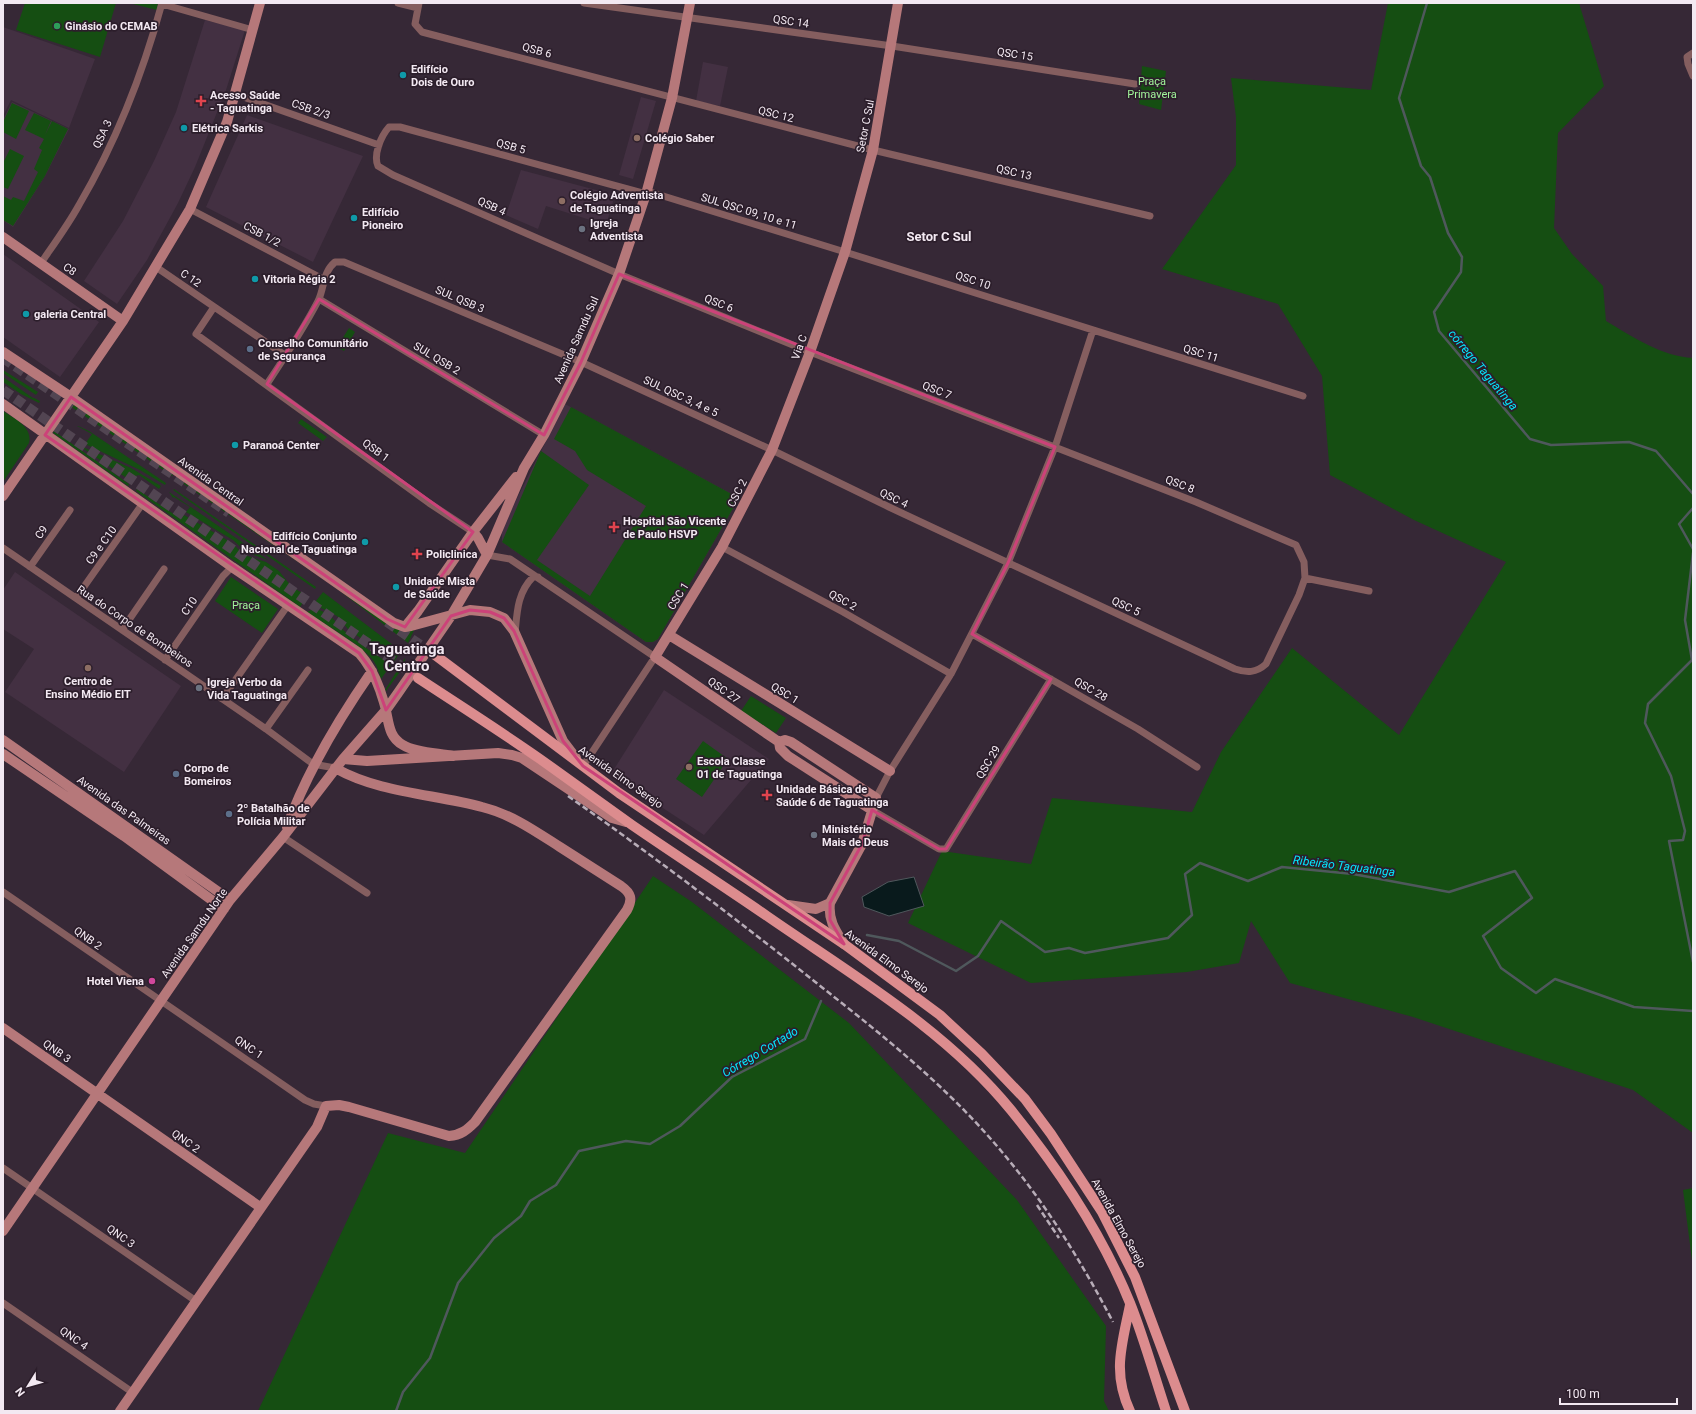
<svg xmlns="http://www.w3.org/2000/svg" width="1696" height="1414" font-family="Roboto,sans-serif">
	<rect width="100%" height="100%" fill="#362836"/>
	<path fill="#433042" d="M205,20l40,10 -19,60 -31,77 -17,36 -31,57 -30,44 -33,-23 39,-60 31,-60 22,-49z
		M3,27l92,32 -26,69 -58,-28 -8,16z
		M703,62l25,5 -8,39 -24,-5z
		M641,97l15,4 -23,78 -14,-4z
		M12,102l57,27 -24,47 -32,51 -10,-7v-100z
		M247,115l116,41 -50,106 -107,-55z
		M521,170l94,25 -9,30 -60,-19 -8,23 -32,-14z
		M3,254l96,68 -39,55 -57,-40z
		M565,404l174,94 -81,141 -5,3h-7l-144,-100v-9l4,-13z
		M15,572l166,114 -57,86 -119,-80 29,-43 -31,-20v-39z
		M664,690l105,69 -65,76 -93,-61z"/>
	<path fill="#154e12" d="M25,3h91l-16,54 -84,-27z
		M129,3h29l-1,7z
		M1388,3h191l25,83 -46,47 -4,95 18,26 31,32 3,35c27,16 55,35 87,37v775l-60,-43 -220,-73 -123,-34 -39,-62 -12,42 -52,9 -156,11 -123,-60 34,-72 89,13 21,-66 140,14 29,-60 71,-104 107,87 107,-173 -92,-42 -84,-45 -8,-99 -44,-72 -116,-35 74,-104v-48l-5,-39 140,12z
		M1142,66l24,5 -5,39 -22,-6z
		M12,103l17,8 -13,28 -13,-7v-10z
		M34,113l17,8 -6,14 7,-14 16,8 -23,47 -32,50 -10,-6v-24l8,4 2,-3 11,4 14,-29 -4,-3 8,-19 -3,-2 5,-9 -19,-9z
		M10,149l14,7 -16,33 -5,-2v-24z
		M349,328l6,4 -11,19 -7,-4z
		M3,370l35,22 -2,3 -33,-22z
		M3,377l30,21h1l6,3 -1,2 -18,-9 -18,-12z
		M73,403l100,72 -1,1 -102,-70z
		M571,407l168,91 -81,141 -5,3h-7l-144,-100 39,-91 48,34 -52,75 53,36 56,-90 -59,-36 -12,-19 -21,-12z
		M3,411c11,7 30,16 26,32l-26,39z
		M301,419l26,18 -4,4 -25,-18z
		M77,426h1l11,5 77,52 -1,2 -25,-15 -55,-26 7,-10z
		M54,431l75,53 -1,2 -75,-53z
		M78,445l53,23 30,18 -2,3 -20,-14 -4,1 -4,5z
		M179,479l144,100 -145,-99z
		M137,489l44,30 3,-4 48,28 12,12 22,7 13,9 12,15 14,9 1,3 -6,9 -164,-116z
		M174,489l142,98 -1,2 -142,-99z
		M169,492l99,68 -22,-8 -13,-12 -47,-28 4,-5 -16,-10 -1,1z
		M231,577l47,32 -16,24 -47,-32z
		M328,582l63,43 25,1 -8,17z
		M323,592l78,59 -7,11 -46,-33 -11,-13 -20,-10 -1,-5z
		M313,609c19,2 22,15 35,25 13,11 29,21 43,31l-10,14c-2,-7 -4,-14 -9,-20 -12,-15 -48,-35 -65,-47z
		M405,658v7l-19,26 -1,-1z
		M751,696l35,22 -10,15 -35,-22z
		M703,741l25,18 -26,38 -26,-18z
		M653,876l39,26 157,121 168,177 89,126 -2,75 5,10h-851l130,-278 77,20z
		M1693,1188v80l-10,-78z"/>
	<path fill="#091a1c" stroke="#4f585c" d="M914,877l10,29 -35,10 -25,-9 -2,-10 26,-15z"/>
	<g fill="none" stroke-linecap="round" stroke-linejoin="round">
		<path stroke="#4f585c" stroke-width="2.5" d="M1427,3l-28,95 22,68 9,11 18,56 14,24 -1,15 -27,40 5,19 91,108 21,6 78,-3 27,9 37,43
			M1693,508l-14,16 14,25
			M1693,553l-8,67 7,40 -44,44 -3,19 26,53 14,55 -2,9 -14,1 24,121
			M867,935l32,6 57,30 22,-15 23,-35 44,31 24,-4 16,5 83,-15 24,-23 -7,-41 15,-11 48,18 34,-14 71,7 96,18 66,-21 17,27 -49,38 18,32 35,25 19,-14 79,28 59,4
			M396,1411l7,-19 27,-34 28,-75 36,-45 27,-22 9,-15 26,-16 23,-34 47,-10 24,3 30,-18 52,-49 73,-38 16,-38"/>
		<path stroke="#524552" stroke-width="10" stroke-dasharray="10 5" stroke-linecap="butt" d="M3,358l226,155
			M3,390l415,288
			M387,622l48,33"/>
		<path stroke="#855e5f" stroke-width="7" d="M398,3l20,5
			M419,3l-4,21 7,8 451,118 277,66
			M584,3l308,43 243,38
			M162,4l91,26
			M1693,53l-6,4 1,7 5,12
			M235,94l144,51
			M647,191l198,61 458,144
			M190,209l133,70
			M41,263c13,-19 27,-38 38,-58 37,-63 64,-132 83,-202
			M156,267l130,89
			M319,299l225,136
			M214,307l-18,27 233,169 44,29
			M267,384c18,-27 36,-54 51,-83 7,-14 4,-28 17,-39h9l237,100 191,88 117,57 346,162c12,4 21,4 31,-5l33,-69 6,-17 -1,-16 -8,-17 -100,-43 -386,-150 -191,-78 -226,-99 -15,-9c-5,-11 3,-30 11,-39h11l246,67
			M722,547l121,65 108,62
			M3,548l263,181 47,35 22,4
			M487,555l23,4 145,98 -72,109
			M30,567l40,-57
			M1305,578l64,13
			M76,598l67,-95
			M122,630l42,-61
			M515,634c2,-21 2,-41 18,-57h5
			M972,634l166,95 59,38
			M165,660l58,-84 9,-9
			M222,699l66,-94
			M266,729l42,-59
			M876,798l14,-27 61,-97 57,-111 47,-116 38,-117
			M872,810l67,39h7l105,-170
			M283,837l84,56
			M3,892l302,208 9,4 12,2
			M3,1168l193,133
			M3,1303l129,89"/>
		<path stroke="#b6787a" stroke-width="10" d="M3,237l120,84
			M3,352l68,45 323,226 11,4 6,-1 59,-16 20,2 14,6 10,13 49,110 13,17
			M3,404l229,163 127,86c10,11 16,23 21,37 2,7 5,14 6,21 3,13 3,26 17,34 13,8 35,8 50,11
			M3,496l120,-175 67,-112 37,-87 33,-119
			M473,532l5,6 9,17
			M405,627l13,-16 55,-79 43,-55
			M669,635l221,136
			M3,740l227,160
			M779,742l6,-2 6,2 85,56 -14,46 -32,59c-2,17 5,27 14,41
			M3,754l121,82 100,73
			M343,759l24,2 131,-8 14,2 10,3 90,60 14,4
			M872,810l-84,-54 -8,-8 -1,-6 -124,-85 67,-110 50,-97 38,-98 35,-100 28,-102 25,-147
			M287,827c20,-56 51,-107 85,-156
			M788,905l28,4 14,-6
			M3,1028l257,179
			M3,1231l227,-331 53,-63 60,-78 43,-49 12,-17 53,-77 36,-61 37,-87 20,-33 37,-73 38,-88 27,-80 26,-96 18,-95
			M120,1411l197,-284 9,-21 13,-1 10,2 100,29c12,-1 18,-6 26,-14l152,-212c6,-11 4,-17 -6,-24 -20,-13 -41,-26 -61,-39 -25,-16 -49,-33 -78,-40 -48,-13 -103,-14 -147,-39"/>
		<path stroke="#dc8c8e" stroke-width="10" d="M435,655l184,138 225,151 96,71 42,39 43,45 26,35 51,78 33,65 50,134
			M418,678c41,27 82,53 122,81 31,22 61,44 92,66 45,31 90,60 135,91 85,59 178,113 244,194 47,58 91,124 119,193 14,35 24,72 36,108
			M1130,1411c-18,-39 -8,-66 0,-106"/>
		<path stroke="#b8adb8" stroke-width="2.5" stroke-dasharray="6 3" stroke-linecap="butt" d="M568,796c84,59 166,121 246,185 67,53 133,105 188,171 44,52 79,109 111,170
			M1037,1205l22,33"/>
	</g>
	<path fill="none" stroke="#cc4279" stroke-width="3" stroke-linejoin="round" d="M619,274l436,173 -47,116 -36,71 79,45 -105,170h-7l-67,-39 -10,34 -32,59v17l14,24 -261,-178 -20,-25 -49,-110 -10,-13 -14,-6 -20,-2 -19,6 -65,94 -14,-39 -13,-18 -314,-218 26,-38 316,222 18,8 68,-95 -206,-148 52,-85 225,136 37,-73z"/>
	<circle fill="#2e9e5b" stroke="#2c1e2b" stroke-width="1.5" cx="57" cy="26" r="4"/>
	<g fill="#0f9aa8" stroke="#2c1e2b" stroke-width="1.5">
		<circle cx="403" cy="75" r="4"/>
		<circle cx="184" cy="128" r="4"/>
		<circle cx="354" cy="218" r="4"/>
		<circle cx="255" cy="279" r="4"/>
		<circle cx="26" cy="314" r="4"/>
		<circle cx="235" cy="445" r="4"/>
		<circle cx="365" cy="542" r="4"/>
		<circle cx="396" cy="587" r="4"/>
	</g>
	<g fill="#e0444e" stroke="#2c1e2b" stroke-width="1.5">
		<path d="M199 95h4v4h4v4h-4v4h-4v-4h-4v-4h4z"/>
		<path d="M612 521h4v4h4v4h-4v4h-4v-4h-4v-4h4z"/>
		<path d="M415 548h4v4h4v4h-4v4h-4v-4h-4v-4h4z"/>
		<path d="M765 789h4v4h4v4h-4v4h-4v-4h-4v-4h4z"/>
	</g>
	<g fill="#8d6e63" stroke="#2c1e2b" stroke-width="1.5">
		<circle cx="637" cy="138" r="4"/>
		<circle cx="562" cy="201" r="4"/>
		<circle cx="88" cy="668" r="4"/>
		<circle cx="689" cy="767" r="4"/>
	</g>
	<g fill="#6b7280" stroke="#2c1e2b" stroke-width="1.5">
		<circle cx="582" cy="229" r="4"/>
		<circle cx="199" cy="688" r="4"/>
		<circle cx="814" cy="835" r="4"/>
	</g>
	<g fill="#5c6f8a" stroke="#2c1e2b" stroke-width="1.5">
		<circle cx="250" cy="349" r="4"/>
		<circle cx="176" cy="774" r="4"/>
		<circle cx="229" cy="814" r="4"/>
	</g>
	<circle fill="#d1479c" stroke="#2c1e2b" stroke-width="1.5" cx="152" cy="981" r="4"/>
	<g text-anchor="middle" stroke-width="3.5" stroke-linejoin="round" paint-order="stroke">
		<g font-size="11" fill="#f3e9f2" stroke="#2c1e2b">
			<text transform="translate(791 21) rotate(8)" y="4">QSC 14</text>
			<text transform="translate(537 50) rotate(15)" y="4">QSB 6</text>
			<text transform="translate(1015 54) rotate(9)" y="4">QSC 15</text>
			<text transform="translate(311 109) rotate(19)" y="4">CSB 2/3</text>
			<text transform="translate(776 114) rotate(14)" y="4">QSC 12</text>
			<text transform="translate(865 126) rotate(-79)" y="4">Setor C Sul</text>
			<text transform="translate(102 134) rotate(-65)" y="4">QSA 3</text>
			<text transform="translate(511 146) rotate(15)" y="4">QSB 5</text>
			<text transform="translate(1014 172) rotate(13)" y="4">QSC 13</text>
			<text transform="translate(492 206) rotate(24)" y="4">QSB 4</text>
			<text transform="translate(749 211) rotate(17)" y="4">SUL QSC 09, 10 e 11</text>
			<text transform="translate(262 234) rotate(28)" y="4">CSB 1/2</text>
			<text transform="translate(70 269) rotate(35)" y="4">C8</text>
			<text transform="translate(191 278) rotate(34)" y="4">C 12</text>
			<text transform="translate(973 280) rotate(18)" y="4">QSC 10</text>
			<text transform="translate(460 299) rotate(23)" y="4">SUL QSB 3</text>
			<text transform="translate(719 303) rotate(22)" y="4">QSC 6</text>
			<text transform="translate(576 340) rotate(-66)" y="4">Avenida Samdu Sul</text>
			<text transform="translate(799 347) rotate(-70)" y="4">Via C</text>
			<text transform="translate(1201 353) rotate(17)" y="4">QSC 11</text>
			<text transform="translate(437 358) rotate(31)" y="4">SUL QSB 2</text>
			<text transform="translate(937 390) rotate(21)" y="4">QSC 7</text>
			<text transform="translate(681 396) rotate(25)" y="4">SUL QSC 3, 4 e 5</text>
			<text transform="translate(376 450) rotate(36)" y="4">QSB 1</text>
			<text transform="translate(211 481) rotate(35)" y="4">Avenida Central</text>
			<text transform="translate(1180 484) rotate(21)" y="4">QSC 8</text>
			<text transform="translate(737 493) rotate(-63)" y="4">CSC 2</text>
			<text transform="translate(894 498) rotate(26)" y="4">QSC 4</text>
			<text transform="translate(41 532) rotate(-55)" y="4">C9</text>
			<text transform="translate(101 545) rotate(-54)" y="4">C9 e C10</text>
			<text transform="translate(678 596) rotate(-58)" y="4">CSC 1</text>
			<text transform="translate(843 600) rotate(29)" y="4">QSC 2</text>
			<text transform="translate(189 606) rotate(-55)" y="4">C10</text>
			<text transform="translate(1126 606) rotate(25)" y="4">QSC 5</text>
			<text transform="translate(135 626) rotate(34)" y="4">Rua do Corpo de Bombeiros</text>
			<text transform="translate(1091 689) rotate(30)" y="4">QSC 28</text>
			<text transform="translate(724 690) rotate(35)" y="4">QSC 27</text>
			<text transform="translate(785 693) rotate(32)" y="4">QSC 1</text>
			<text transform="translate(988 762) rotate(-59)" y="4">QSC 29</text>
			<text transform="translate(621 777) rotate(35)" y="4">Avenida Elmo Serejo</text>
			<text transform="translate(124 810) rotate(35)" y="4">Avenida das Palmeiras</text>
			<text transform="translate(194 933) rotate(-55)" y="4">Avenida Samdu Norte</text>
			<text transform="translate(88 938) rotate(35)" y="4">QNB 2</text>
			<text transform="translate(887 961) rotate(36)" y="4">Avenida Elmo Serejo</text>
			<text transform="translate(249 1047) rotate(34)" y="4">QNC 1</text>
			<text transform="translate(57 1051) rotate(35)" y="4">QNB 3</text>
			<text transform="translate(186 1141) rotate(35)" y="4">QNC 2</text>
			<text transform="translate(1119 1223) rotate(61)" y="4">Avenida Elmo Serejo</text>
			<text transform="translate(121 1236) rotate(35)" y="4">QNC 3</text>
			<text transform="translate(74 1338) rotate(35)" y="4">QNC 4</text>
		</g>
		<g font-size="11" font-weight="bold" fill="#f3e9f2" stroke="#2c1e2b" text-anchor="start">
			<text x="65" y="30">Ginásio do CEMAB</text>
			<text x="411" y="73">Edifício<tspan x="411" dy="13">Dois de Ouro</tspan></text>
			<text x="210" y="99">Acesso Saúde<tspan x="210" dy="13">- Taguatinga</tspan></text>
			<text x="192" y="132">Elétrica Sarkis</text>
			<text x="645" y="142">Colégio Saber</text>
			<text x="570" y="199">Colégio Adventista<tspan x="570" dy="13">de Taguatinga</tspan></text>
			<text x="362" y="216">Edifício<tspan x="362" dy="13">Pioneiro</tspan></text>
			<text x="590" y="227">Igreja<tspan x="590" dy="13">Adventista</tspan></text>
			<text x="263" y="283">Vitoria Régia 2</text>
			<text x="34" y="318">galeria Central</text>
			<text x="258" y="347">Conselho Comunitário<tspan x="258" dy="13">de Segurança</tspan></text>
			<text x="243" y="449">Paranoá Center</text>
			<text x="623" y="525">Hospital São Vicente<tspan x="623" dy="13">de Paulo HSVP</tspan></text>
			<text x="357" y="540" text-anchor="end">Edifício Conjunto<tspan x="357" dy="13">Nacional de Taguatinga</tspan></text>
			<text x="426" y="558">Policlinica</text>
			<text x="404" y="585">Unidade Mista<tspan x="404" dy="13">de Saúde</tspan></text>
			<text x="88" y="685" text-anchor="middle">Centro de<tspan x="88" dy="13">Ensino Médio EIT</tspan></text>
			<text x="207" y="686">Igreja Verbo da<tspan x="207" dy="13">Vida Taguatinga</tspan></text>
			<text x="697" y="765">Escola Classe<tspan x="697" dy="13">01 de Taguatinga</tspan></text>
			<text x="184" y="772">Corpo de<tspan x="184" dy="13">Bomeiros</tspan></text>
			<text x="776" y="793">Unidade Básica de<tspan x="776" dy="13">Saúde 6 de Taguatinga</tspan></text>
			<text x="237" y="812">2º Batalhão de<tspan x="237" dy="13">Polícia Militar</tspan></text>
			<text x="822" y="833">Ministério<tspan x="822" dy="13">Mais de Deus</tspan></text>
			<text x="144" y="985" text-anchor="end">Hotel Viena</text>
		</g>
		<g font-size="11" fill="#a1f49a" stroke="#2c1e2b">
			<text x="1152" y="85">Praça<tspan x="1152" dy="13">Primavera</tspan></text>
			<text x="246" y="609">Praça</text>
		</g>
		<g font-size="12" font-style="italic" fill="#04e7fd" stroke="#2c1e2b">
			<text transform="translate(1483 370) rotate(50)" y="4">córrego Taguatinga</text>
			<text transform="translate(1344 866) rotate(7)" y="4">Ribeirão Taguatinga</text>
			<text transform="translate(760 1052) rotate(-31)" y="4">Córrego Cortado</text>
		</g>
		<g font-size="13" font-weight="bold" fill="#f3e9f2" stroke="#2c1e2b">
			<text x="939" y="241">Setor C Sul</text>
		</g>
		<g font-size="15" font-weight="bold" fill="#f3e9f2" stroke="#2c1e2b">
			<text x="407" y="654">Taguatinga<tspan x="407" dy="17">Centro</tspan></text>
		</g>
	</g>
	<rect width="1696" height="1414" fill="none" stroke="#f3e9f2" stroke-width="8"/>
	<g transform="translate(28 1386) rotate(233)" stroke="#2c1e2b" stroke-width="3" paint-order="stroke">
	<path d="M0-3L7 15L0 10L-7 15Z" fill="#f3e9f2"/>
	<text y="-6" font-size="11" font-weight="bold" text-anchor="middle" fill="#f3e9f2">N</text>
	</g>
	<path d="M1560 1398v6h117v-6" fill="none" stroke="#f3e9f2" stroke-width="2"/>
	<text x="1566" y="1398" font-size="12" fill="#f3e9f2" stroke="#2c1e2b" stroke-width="3" paint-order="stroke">100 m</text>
</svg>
